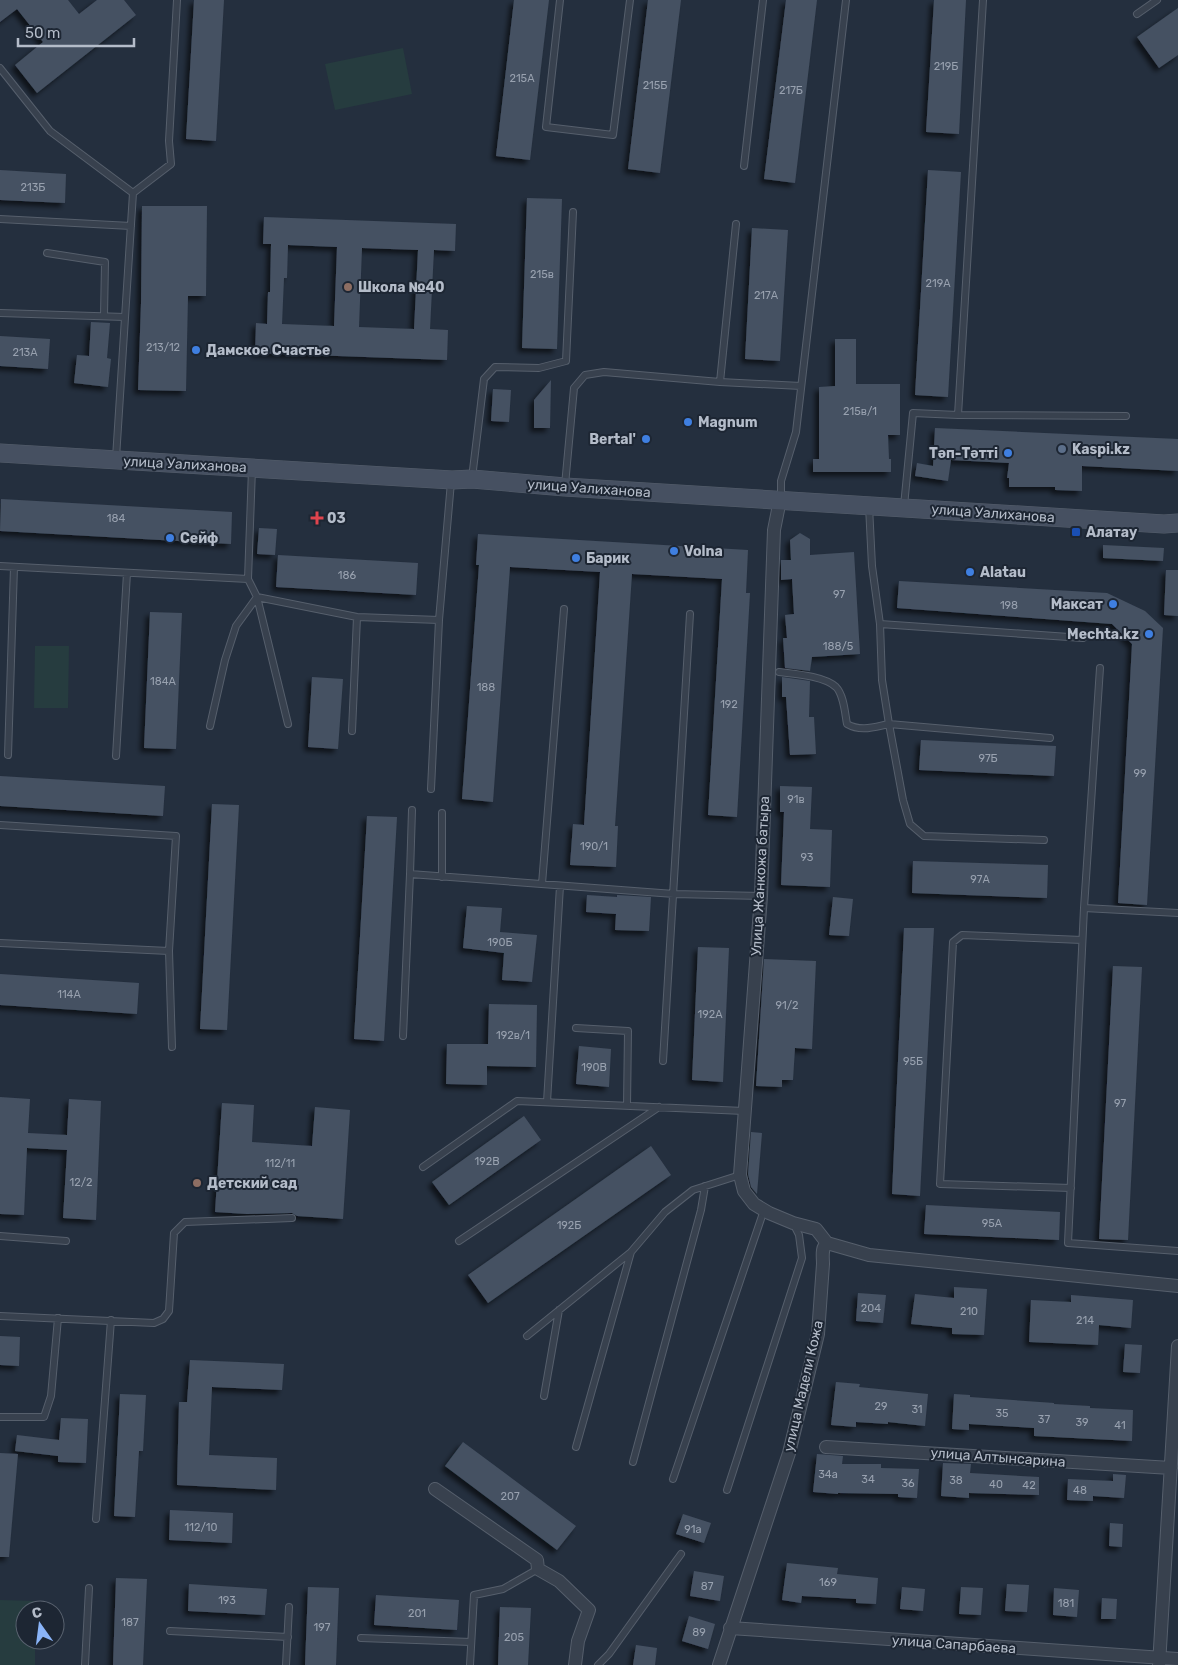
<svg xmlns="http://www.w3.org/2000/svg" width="1178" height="1665" font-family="Rubik,sans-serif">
	<defs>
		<filter id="shadow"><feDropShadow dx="-4" dy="4" stdDeviation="2.5" flood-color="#0009"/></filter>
	</defs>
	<rect width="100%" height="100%" fill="#242f3e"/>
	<path fill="#263c3f" d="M403,48l9,46 -77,16 -10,-46z
		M35,646h34l-1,62h-34z
		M0,1600l36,1v9h-11v30h10v25h-35z"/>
	<path fill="#455162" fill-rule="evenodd" filter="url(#shadow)" d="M0,0h68l11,14 18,-14h27l12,15 -99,78 -22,-28 28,-23 -26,-33 -17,13z
		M194,0h30l-8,141 -30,-2z
		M514,0h35l-19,160 -34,-4z
		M648,0h33l-21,173 -32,-4z
		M786,0h31l-22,183 -31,-4z
		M934,0h32l-7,134 -33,-2z
		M1178,8v47l-19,13 -22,-31z
		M0,170l66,4 -1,29 -65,-3z
		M928,170l33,2 -13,225 -33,-2z
		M527,198l35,1 -5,150 -35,-1z
		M142,206h65l-1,90h-18l-2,95 -48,-1 3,-87z
		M264,217l192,7 -1,27 -21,-1 -4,79 18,1 -1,30 -192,-7 1,-30 11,1 1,-32h2l1,-48h-8zM288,245l49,2 -3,79 -52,-2 2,-46h3zM362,248l56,2 -4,79 -55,-2z
		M752,228l36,2 -8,131 -35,-2z
		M91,322l19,1 -3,35 4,1 -3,28 -34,-4 3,-28 12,1z
		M0,336l50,3 -2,30 -48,-3z
		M835,339h21v45h44v51h-12l1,24h2v13h-78v-13h6v-72l16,-1z
		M551,380l-1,48h-16v-28z
		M493,389l18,1 -2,32 -18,-1z
		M935,428l243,11v32l-96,-5v25l-27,-1v-3h-46v-9h-2l2,-15 -58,-3 -3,21 -33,-5 2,-13 16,3z
		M1,499l231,13 -1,32 -231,-13z
		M259,528l18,1 -2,26 -18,-1z
		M800,533l10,6v16l44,-3 6,102 -48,3 -2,14 -25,-3 -2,-30h4l-2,-23 9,-1 -2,-35 -11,1v-20h10l-1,-20z
		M478,534l270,16 -2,43h4l-13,224 -29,-2 14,-236 -90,-5 -17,252h3l-2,41 -46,-2 3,-41 11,1 16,-253 -90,-5 -17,235 -31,-3 17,-234h-3z
		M1103,545l61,3 -1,13 -60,-3z
		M278,555l140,8 -2,32 -140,-8z
		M1166,570h12v46l-14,-1z
		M899,581l208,12 38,18 18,17 -16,277 -29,-2 14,-259 -20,-20 -215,-16z
		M150,612l32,1 -6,136 -32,-1z
		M312,677l31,2 -5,70 -30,-2z
		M782,677l28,4 -1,36h5l2,37 -26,1 -4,-58h-4z
		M921,740l135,6 -2,30 -135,-6z
		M0,776l165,10 -2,30 -163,-10z
		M780,786l32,1 -2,42 22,1 -2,57 -49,-2 3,-73h-4z
		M212,804l27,1 -12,225 -27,-1z
		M367,816l30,1 -13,224 -30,-2z
		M913,861l135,4 -1,33 -135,-5z
		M587,895l30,2v-2l34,2 -2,34 -34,-1 1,-16 -30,-2z
		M833,897l20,2 -4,37 -20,-1z
		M467,906l35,2 -2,24 37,3 -5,47 -30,-2 2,-27 -41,-5z
		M904,928h30l-14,268 -28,-2z
		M698,947l31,1 -6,134 -31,-2z
		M764,959l52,2 -4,88 -17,-1 -2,32h-11v7l-26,-1z
		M1113,966l29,1 -14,273 -29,-1z
		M0,974l139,9 -2,31 -137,-9z
		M489,1004l48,1 -1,62 -49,-1v19l-41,-1 1,-40h41z
		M579,1046l32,3 -2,38 -33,-3z
		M0,1097l30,2 -2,34 39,2 2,-36 32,2 -5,119 -33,-2 4,-68 -40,-2 -3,67 -24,-1z
		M222,1103l32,2 -2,37 60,4 3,-39 35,3 -7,109 -46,-3 -5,-3 -45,1 -32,-2z
		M524,1116l17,24 -92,65 -17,-23z
		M751,1132l11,1 -5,61 -6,-7 -3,-13z
		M651,1146l20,29 -183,128 -20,-28z
		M926,1205l134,7 -1,28 -135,-6z
		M954,1287l33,2 -3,46 -32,-1v-6l-41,-4 4,-30 39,4z
		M858,1293l28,2 -3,28 -27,-2z
		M1071,1295l62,5 -2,28 -32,-3 -1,20 -69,-3 2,-42 40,2z
		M0,1336l20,1 -1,29 -19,-1z
		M1125,1344l17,1 -2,28 -17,-1z
		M190,1360l94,4 -2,26 -70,-3 -3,68 68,3 -1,32 -99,-5 2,-83h8z
		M836,1382l24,2 -1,3 69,7 -3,32 -37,-4v2l-32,-2v5l-25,-2z
		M120,1394l26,1 -3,56h-4l-4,66 -21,-1z
		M954,1394l16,1v2l84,6v1l36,2v2l43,2 -1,31 -98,-5v-8l-65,-4v6l-17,-1z
		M61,1418l27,1 -2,44 -28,-1v-6l-43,-5 2,-16 42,5z
		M463,1442l113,84 -19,24 -112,-84z
		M0,1453l18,1 -9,103h-9z
		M817,1454l26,2 -1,8h39v4l38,1 -2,29 -19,-1v-3l-60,-1v1l-25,-2z
		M943,1463l28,1 -1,9 69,4v18l-70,-2v5l-28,-2z
		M1113,1474l13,1 -2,23 -31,-2v5l-26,-1 1,-21 45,2z
		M170,1510l63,3 -1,30 -63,-3z
		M683,1514l28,9 -7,20 -28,-9z
		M1110,1523l13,1 -1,23 -13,-1z
		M787,1563l51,5 -1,6 41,4 -2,26 -20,-1v-4l-54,-3 -1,7 -19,-3z
		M694,1571l30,5 -4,25 -30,-5z
		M116,1578l31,1 -4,86h-30z
		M189,1584l78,5 -2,26 -77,-4z
		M1007,1584l22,1 -2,27 -22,-1z
		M308,1587l31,1 -3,77h-31z
		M902,1587l23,2 -2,22 -23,-2z
		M961,1587l22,1 -2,27 -22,-1z
		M1054,1588l25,2 -2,27 -24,-2z
		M376,1595l83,5 -2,30 -83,-5z
		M1102,1598l15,1 -1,20h-15z
		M500,1607l31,1 -3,57h-30z
		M689,1616l26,8 -7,25 -26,-8z
		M636,1645l21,3 -2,17h-22z"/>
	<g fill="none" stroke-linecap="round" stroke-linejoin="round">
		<g stroke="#565f6c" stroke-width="8">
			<path id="service" d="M560,0l-14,127 67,8 17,-135
				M1137,14l20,-14
				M0,68l50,63 83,62
				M744,166l19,-166
				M0,219l131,7
				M47,253l58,9 -1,54
				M0,313l125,4
				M720,382l16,-158
				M958,415l25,-415
				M116,458l17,-265 38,-29 -2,-23 8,-141
				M472,478l12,-99 11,-12 44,1 27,-7 7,-149
				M565,485l9,-97 11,-13 19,-3 116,10 81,4
				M781,499v-18l15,-49 50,-432
				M869,506l3,60 8,58 203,14
				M904,506l9,-93 45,2 168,1
				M0,566l248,13 4,-110
				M880,624l2,56 7,44 161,14
				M1100,668l-16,240 94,5
				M779,672c16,2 45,4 57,15 8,8 9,27 11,37 14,8 27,3 42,0l14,76 7,24 14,12 120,4
				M288,724l-31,-127 100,20 82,3 12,-138
				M210,726l15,-66 11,-34 21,-29 -9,-18
				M352,731l5,-114
				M8,755l6,-188
				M116,756l11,-183
				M431,789l8,-169
				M0,825l176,11 -7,115 -169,-8
				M410,874l2,-64
				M442,877v-64
				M542,884l22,-275
				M1084,908l-16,335 110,8
				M169,951l3,96
				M576,1028l52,3 -1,75
				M403,1036l7,-162 264,20 87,2
				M663,1061l27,-447
				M547,1102l13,-216
				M423,1167l94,-66 227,10
				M1071,1188l-131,-4 13,-242 9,-7 120,5
				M0,1236l66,5
				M459,1241l200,-134
				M0,1316l154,7 9,-4 6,-8 5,-78 11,-11 107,-4
				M527,1336l104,-84 34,-40 28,-22 47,-15
				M544,1396l15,-86
				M0,1417h44l7,-21 7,-78
				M576,1447l55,-195
				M633,1462l68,-252 4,-24
				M673,1479l91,-269
				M727,1490l75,-232 -3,-23 -6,-12
				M96,1519l15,-199
				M170,1631l118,6
				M361,1638l110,4
				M85,1665l4,-77
				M286,1665l3,-58
				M470,1665l4,-70 29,-6 35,-20
				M598,1665l11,-11 72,-100"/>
		</g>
		<g stroke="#565f6c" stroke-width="14">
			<path id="minor" d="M780,500l-6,30 -13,366 -21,279 4,16 10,13 15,9 24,10 23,6 11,14
				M826,1447l345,21
				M435,1489l102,71 1,9 21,12 30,29 -11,31 -3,24
				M730,1628l448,31
				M719,1665l70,-212 29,-119 5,-70c0,-8 -2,-16 4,-21l42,12 309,31
				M1159,1665l19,-319"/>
		</g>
		<g stroke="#565f6c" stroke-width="19">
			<path id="secondary" d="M0,453l452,27 20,-1 93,8 599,37 14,-1"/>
		</g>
		<use href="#service" stroke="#38414e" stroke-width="6"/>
		<use href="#minor" stroke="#38414e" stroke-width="12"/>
		<use href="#secondary" stroke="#465061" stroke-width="18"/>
	</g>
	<g fill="#8d6e63" stroke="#1d2633" stroke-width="2">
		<circle cx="348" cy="287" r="5"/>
		<circle cx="197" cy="1183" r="5"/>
	</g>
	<g fill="#3f7fe0" stroke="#1d2633" stroke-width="2">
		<circle cx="196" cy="350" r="5"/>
		<circle cx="688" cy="422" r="5"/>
		<circle cx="646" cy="439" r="5"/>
		<circle cx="1008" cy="453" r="5"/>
		<circle cx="170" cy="538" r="5"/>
		<circle cx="674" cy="551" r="5"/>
		<circle cx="576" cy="558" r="5"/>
		<circle cx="970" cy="572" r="5"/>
		<circle cx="1113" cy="604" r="5"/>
		<circle cx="1149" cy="634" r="5"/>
	</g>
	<circle fill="#5c6f8a" stroke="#1d2633" stroke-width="2" cx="1062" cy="449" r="5"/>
	<path fill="#e0444e" stroke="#1d2633" stroke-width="2" d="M314.5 510.5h5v5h5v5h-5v5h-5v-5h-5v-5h5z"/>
	<rect fill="#1a4fb4" stroke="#1d2633" stroke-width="2" x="1071" y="527" width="10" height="10" rx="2.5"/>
	<g text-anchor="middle" stroke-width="4" stroke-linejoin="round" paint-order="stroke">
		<g font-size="11" fill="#98a1af">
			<text x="946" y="70">219Б</text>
			<text x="522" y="82">215А</text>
			<text x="655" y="89">215Б</text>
			<text x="791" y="94">217Б</text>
			<text x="33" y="191">213Б</text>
			<text x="542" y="278">215в</text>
			<text x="938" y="287">219А</text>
			<text x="766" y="299">217А</text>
			<text x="163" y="351">213/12</text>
			<text x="25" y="356">213А</text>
			<text x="860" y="415">215в/1</text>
			<text x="116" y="522">184</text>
			<text x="347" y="579">186</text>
			<text x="839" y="598">97</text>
			<text x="1009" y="609">198</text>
			<text x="838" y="650">188/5</text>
			<text x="163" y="685">184А</text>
			<text x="486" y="691">188</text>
			<text x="729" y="708">192</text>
			<text x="988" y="762">97Б</text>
			<text x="1140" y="777">99</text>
			<text x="796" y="803">91в</text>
			<text x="594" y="850">190/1</text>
			<text x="807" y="861">93</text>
			<text x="980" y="883">97А</text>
			<text x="500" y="946">190Б</text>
			<text x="69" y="998">114А</text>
			<text x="787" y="1009">91/2</text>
			<text x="710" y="1018">192А</text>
			<text x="513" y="1039">192в/1</text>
			<text x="913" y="1065">95Б</text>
			<text x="594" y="1071">190В</text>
			<text x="1120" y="1107">97</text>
			<text x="487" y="1165">192В</text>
			<text x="280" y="1167">112/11</text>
			<text x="81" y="1186">12/2</text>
			<text x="992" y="1227">95А</text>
			<text x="569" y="1229">192Б</text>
			<text x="871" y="1312">204</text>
			<text x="969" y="1315">210</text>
			<text x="1085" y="1324">214</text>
			<text x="881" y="1410">29</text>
			<text x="917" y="1413">31</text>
			<text x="1002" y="1417">35</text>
			<text x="1044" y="1423">37</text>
			<text x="1082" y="1426">39</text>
			<text x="1120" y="1429">41</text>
			<text x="828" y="1478">34а</text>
			<text x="868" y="1483">34</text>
			<text x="956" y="1484">38</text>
			<text x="908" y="1487">36</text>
			<text x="996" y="1488">40</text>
			<text x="1029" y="1489">42</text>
			<text x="1080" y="1494">48</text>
			<text x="510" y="1500">207</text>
			<text x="201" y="1531">112/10</text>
			<text x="693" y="1533">91а</text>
			<text x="828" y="1586">169</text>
			<text x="707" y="1590">87</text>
			<text x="227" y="1604">193</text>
			<text x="1066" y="1607">181</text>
			<text x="417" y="1617">201</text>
			<text x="130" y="1626">187</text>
			<text x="322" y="1631">197</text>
			<text x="699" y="1636">89</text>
			<text x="514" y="1641">205</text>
		</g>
		<g font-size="14" font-weight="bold" fill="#b4bcc9" stroke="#1d2633" text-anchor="start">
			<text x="358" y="292">Школа №40</text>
			<text x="206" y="355">Дамское Счастье</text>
			<text x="698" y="427">Magnum</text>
			<text x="636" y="444" text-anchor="end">Bertal'</text>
			<text x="1072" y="454">Kaspi.kz</text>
			<text x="998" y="458" text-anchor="end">Тәп-Тәтті</text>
			<text x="327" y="523">03</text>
			<text x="1086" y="537">Алатау</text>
			<text x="180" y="543">Сейф</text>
			<text x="684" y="556">Volna</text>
			<text x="586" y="563">Барик</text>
			<text x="980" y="577">Alatau</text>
			<text x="1103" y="609" text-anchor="end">Максат</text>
			<text x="1139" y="639" text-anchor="end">Mechta.kz</text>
			<text x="207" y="1188">Детский сад</text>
		</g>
		<g font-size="14" fill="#b4bcc9" stroke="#1d2633">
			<text transform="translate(185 464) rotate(3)" y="5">улица Уалиханова</text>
			<text transform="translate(589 488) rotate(4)" y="5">улица Уалиханова</text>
			<text transform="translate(993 513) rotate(4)" y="5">улица Уалиханова</text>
			<text transform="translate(760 876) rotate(-87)" y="5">Улица Жанкожа батыра</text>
			<text transform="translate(803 1386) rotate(-77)" y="5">улица Мадели Кожа</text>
			<text transform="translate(998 1457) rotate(4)" y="5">улица Алтынсарина</text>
			<text transform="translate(954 1644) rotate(4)" y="5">улица Сапарбаева</text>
		</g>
	</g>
	<g transform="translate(40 1625) rotate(346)"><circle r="24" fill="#1d2633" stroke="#59626f"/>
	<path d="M0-4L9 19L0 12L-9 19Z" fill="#8ab4f8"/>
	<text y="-8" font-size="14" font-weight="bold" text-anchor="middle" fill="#b4bcc9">С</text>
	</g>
	<path d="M18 38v8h116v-8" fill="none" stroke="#b4bcc9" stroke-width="2.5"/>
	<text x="25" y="38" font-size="15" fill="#b4bcc9" stroke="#1d2633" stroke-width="4" paint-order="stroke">50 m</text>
</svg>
